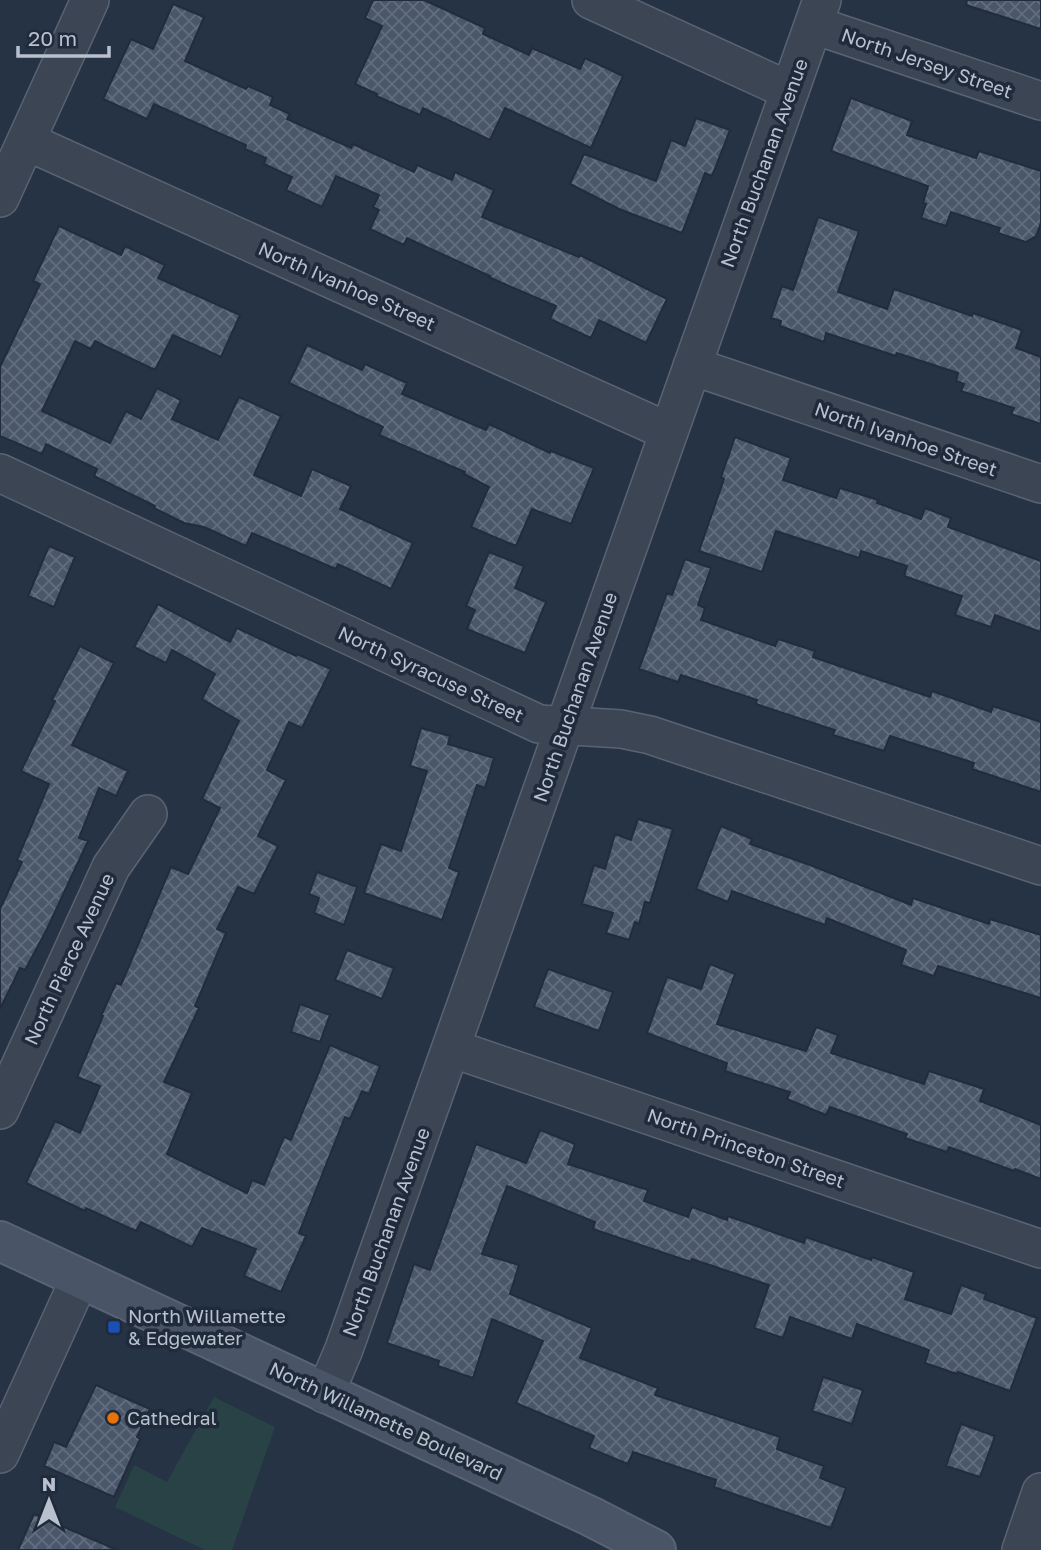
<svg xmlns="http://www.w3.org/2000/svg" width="1041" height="1550" font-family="'Golos Text',sans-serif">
	<defs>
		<pattern id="building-cross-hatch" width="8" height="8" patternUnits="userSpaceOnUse" patternTransform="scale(1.75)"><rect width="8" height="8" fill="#4a576b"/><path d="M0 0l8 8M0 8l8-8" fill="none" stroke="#626d7f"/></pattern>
	</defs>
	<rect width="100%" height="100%" fill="#263345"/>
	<path fill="#294246" d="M214,1397l61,30 -43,123h-27l-90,-43 19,-42 33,17z"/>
	<path fill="url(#building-cross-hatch)" stroke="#222c3c" stroke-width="2" d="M373,0h51l61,28 -2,6 46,21 3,-7 48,21 5,-11 38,18 -32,72 -86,-40 -15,32 -67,-32 -3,7 -44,-19 1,-2 -22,-10 27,-58 -17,-8z
		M967,0h74v29l-75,-24z
		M173,4l31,13 -19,44 61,28 2,-3 25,11 -3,8 20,9 -3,5 64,29 2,-4 61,28 3,-7 35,15 3,-8 39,18 -12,27 97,40 1,-2 87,44 -21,44 -47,-23 -8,18 -41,-19 6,-13 -54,-23 -13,-6 1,-1 -83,-38 -3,7 -34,-16 9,-19 -6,-3 6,-12 -43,-19 -14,31 -36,-17 6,-13 -28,-13 2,-6 -21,-9 1,-4 -92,-41 -7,15 -44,-20 28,-60 22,10z
		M851,98l61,23 -5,14 69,23 3,-7 62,20v52l-5,13 -10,6 -28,-9 2,-5 -49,-16 -5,14 -25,-8 5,-14 -3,-1 5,-17 -97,-35z
		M696,118l34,12 -18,46 -7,-3 -23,60 -63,-24 -49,-25 14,-30 72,27 15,-41 14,6z
		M818,217l41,14 -21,61 49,17 7,-20 78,27 1,-3 49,17 -6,18 25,9v67l-30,-10 3,-6 -53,-17 3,-7 -8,-3 2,-8 -61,-20 -1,3 -70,-23 -2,9 -44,-16 1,-5 -10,-3 11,-32 11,4 2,-5z
		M59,226l62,29 4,-9 40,19 -7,13 82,37 -19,42 -48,-22 -18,35 -60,-29 -4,8 -16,-8 -33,70 68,32 16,-32 15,8 16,-31 24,12 -9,19 46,21 21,-43 42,19 -27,59 47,21 11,-27 39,17 -11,23 73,34 -22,46 -53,-25 -2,5 -84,-36 -6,13 -42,-19 -20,-4 -30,-15 1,-2 -61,-30 3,-7 -51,-25 -4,10 -42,-18v-69l40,-83 -7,-3z
		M307,345l55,25 3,-6 42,19 -5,11 84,36 3,-6 61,29 1,-2 43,17 -23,56 -39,-15 -16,37 -45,-19 18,-40 -25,-13 1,-2 -86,-37 4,-8 -94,-44z
		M735,437l56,21 -8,22 53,18 4,-10 38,12 -1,3 44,16 4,-11 26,10 -3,9 93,34v71l-46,-17 -4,12 -36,-12 7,-19 -58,-20 3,-10 -46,-15 -2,7 -83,-27 -14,41 -63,-21 25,-72 -3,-2z
		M49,546l26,11 -21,50 -26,-11z
		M489,552l35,14 -9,22 31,14 -21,51 -58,-24 8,-19 -9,-4z
		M685,559l26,9 -13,37 7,3 -4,12 74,26 3,-7 37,12 -2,6 117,40 2,-6 59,21 2,-6 48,16v70l-69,-23 2,-6 -84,-27 -6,15 -51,-16 2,-5 -79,-26 1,-4 -76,-25 -3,7 -39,-13 28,-76 5,2z
		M158,604l72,38 7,-14 59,28 1,-2 34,15 -29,59 -13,-6 -22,48 19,10 -28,56 20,10 -24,48 -16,-7 -21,42 9,4 -31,73 4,2 -35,74 28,11 -25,61 80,39 5,-13 12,5 20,-48 7,3 39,-95 50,21 -11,28 -7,-3 -12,28 -5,-2 -46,116 7,3 -25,56 -37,-16 12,-27 -54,-21 -10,19 -51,-25 -5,9 -50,-23 -1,3 -59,-28 29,-62 25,12 20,-47 -23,-9 26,-61h-2l15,-33 5,2 50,-118 17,7 32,-66 -18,-9 37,-78 -37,-22 13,-25 -43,-24 -6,13 -32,-16z
		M80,646l34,17 -42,82 56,26 -12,25 -17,-8 -20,50 9,3 -42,90 -21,39 -5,-2 -20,41v-100l22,-47 -5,-2 32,-76 -28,-13 34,-70 -3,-1z
		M421,728l29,8 -2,8 46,14 -9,30 -8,-3 -28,83 10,4 -17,48 -78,-27 17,-49 20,7 26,-80 -17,-5z
		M638,819l35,10 -23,74 -5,-1 -6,22 -4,-2 -6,18 -23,-7 7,-20 -31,-9 12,-39 11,4 10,-35 16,6z
		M721,826l31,13 -2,5 60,21 101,40 2,-7 76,26 1,-5 51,16v63l-103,-32 -4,10 -33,-11 5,-15 -79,-32 -2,7 -93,-34 -4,11 -32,-13z
		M317,872l40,15 -13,38 -30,-12 5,-15 -10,-4z
		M347,950l47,18 -12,31 -47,-19z
		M710,964l25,10 -18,50 89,27 10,-24 22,8 -7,18 93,31 5,-13 55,18 -4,12 61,24v54l-26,-10 -1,2 -65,-24 -2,5 -42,-14 2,-4 -77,-27 -4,8 -39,-16 3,-7 -65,-21 2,-8 -80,-30 20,-56 34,12z
		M548,969l65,23 -14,39 -65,-24z
		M300,1004l30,11 -10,27 -29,-10z
		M540,1130l35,14 -7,20 80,26 -4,11 44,16 4,-10 35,13 1,-4 76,27 2,-6 65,23 1,-3 42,15 -9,27 46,15 10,-29 25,9 -2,5 53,19 -27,73 -52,-19 -1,2 -32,-11 4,-13 -72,-26 -5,15 -62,-22 -7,21 -29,-10 15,-43 -77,-26 -1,3 -98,-33 2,-7 -88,-36 -25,68 37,11 -9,29 82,34 -12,30 78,30 -3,7 125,42 -3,12 47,17 -4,12 26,10 -15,40 -117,-41 2,-7 -83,-28 -5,12 -39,-16 5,-12 -78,-33 27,-62 -51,-22 -19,59 -35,-12 1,-5 -52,-18 27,-79 16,6 46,-126 50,19z
		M823,1377l40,13 -11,34 -40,-13z
		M96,1385l54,24 -13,28 3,2 -26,58 -70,-31 10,-24 12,5z
		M961,1424l34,12 -15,41 -34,-11z
		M34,1514l83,36h-99z"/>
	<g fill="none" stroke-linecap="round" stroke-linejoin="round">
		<g stroke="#5a6372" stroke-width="40">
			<path id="street" d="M591,0l199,91
				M814,25l227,76
				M26,141l643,291
				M0,198l90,-198
				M692,366l349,118
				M0,473l539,251 82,5 29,6 391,131
				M451,1048l590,201
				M0,1110l111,-243 37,-53
				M325,1394l19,-45 478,-1349
				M0,1454l80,-176
				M1021,1550l20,-58"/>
		</g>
		<g stroke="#5a6372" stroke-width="42">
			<path id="secondary" d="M0,1241l590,275 66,34"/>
		</g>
		<use href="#street" stroke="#3b4554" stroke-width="37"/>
		<use href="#secondary" stroke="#495467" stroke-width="38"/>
	</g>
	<rect fill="#1a4fb4" stroke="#1f2a3a" stroke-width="2.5" x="107" y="1320" width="14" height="14" rx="3.5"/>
	<circle fill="#e8710a" stroke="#1f2a3a" stroke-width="2.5" cx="113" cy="1418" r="7"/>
	<g text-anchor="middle" stroke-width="7" stroke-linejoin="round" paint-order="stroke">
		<g font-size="19" fill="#b9c1ce" stroke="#1f2a3a">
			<text transform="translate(927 63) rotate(19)" y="7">North Jersey Street</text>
			<text transform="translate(764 163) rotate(-70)" y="7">North Buchanan Avenue</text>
			<text transform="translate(347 286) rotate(24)" y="7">North Ivanhoe Street</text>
			<text transform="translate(906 439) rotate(19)" y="7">North Ivanhoe Street</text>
			<text transform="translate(431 674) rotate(25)" y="7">North Syracuse Street</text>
			<text transform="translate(575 697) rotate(-71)" y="7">North Buchanan Avenue</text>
			<text transform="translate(69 959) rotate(-65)" y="7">North Pierce Avenue</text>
			<text transform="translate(746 1148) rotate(19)" y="7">North Princeton Street</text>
			<text transform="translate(386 1232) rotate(-70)" y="7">North Buchanan Avenue</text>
			<text transform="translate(386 1421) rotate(25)" y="7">North Willamette Boulevard</text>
		</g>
		<g font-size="19" fill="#b9c1ce" stroke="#1f2a3a" text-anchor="start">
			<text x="128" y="1323">North Willamette<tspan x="128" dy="22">&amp; Edgewater</tspan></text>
			<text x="127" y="1425">Cathedral</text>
		</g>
	</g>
	<g transform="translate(49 1501)" stroke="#1f2a3a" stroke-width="5" paint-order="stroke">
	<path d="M0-5L12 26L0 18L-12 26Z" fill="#b9c1ce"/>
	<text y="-10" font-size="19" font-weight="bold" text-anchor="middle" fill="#b9c1ce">N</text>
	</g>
	<path d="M18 46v10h91v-10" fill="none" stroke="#b9c1ce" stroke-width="3.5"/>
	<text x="28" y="46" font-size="21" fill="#b9c1ce" stroke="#1f2a3a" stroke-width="5" paint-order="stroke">20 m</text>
</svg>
